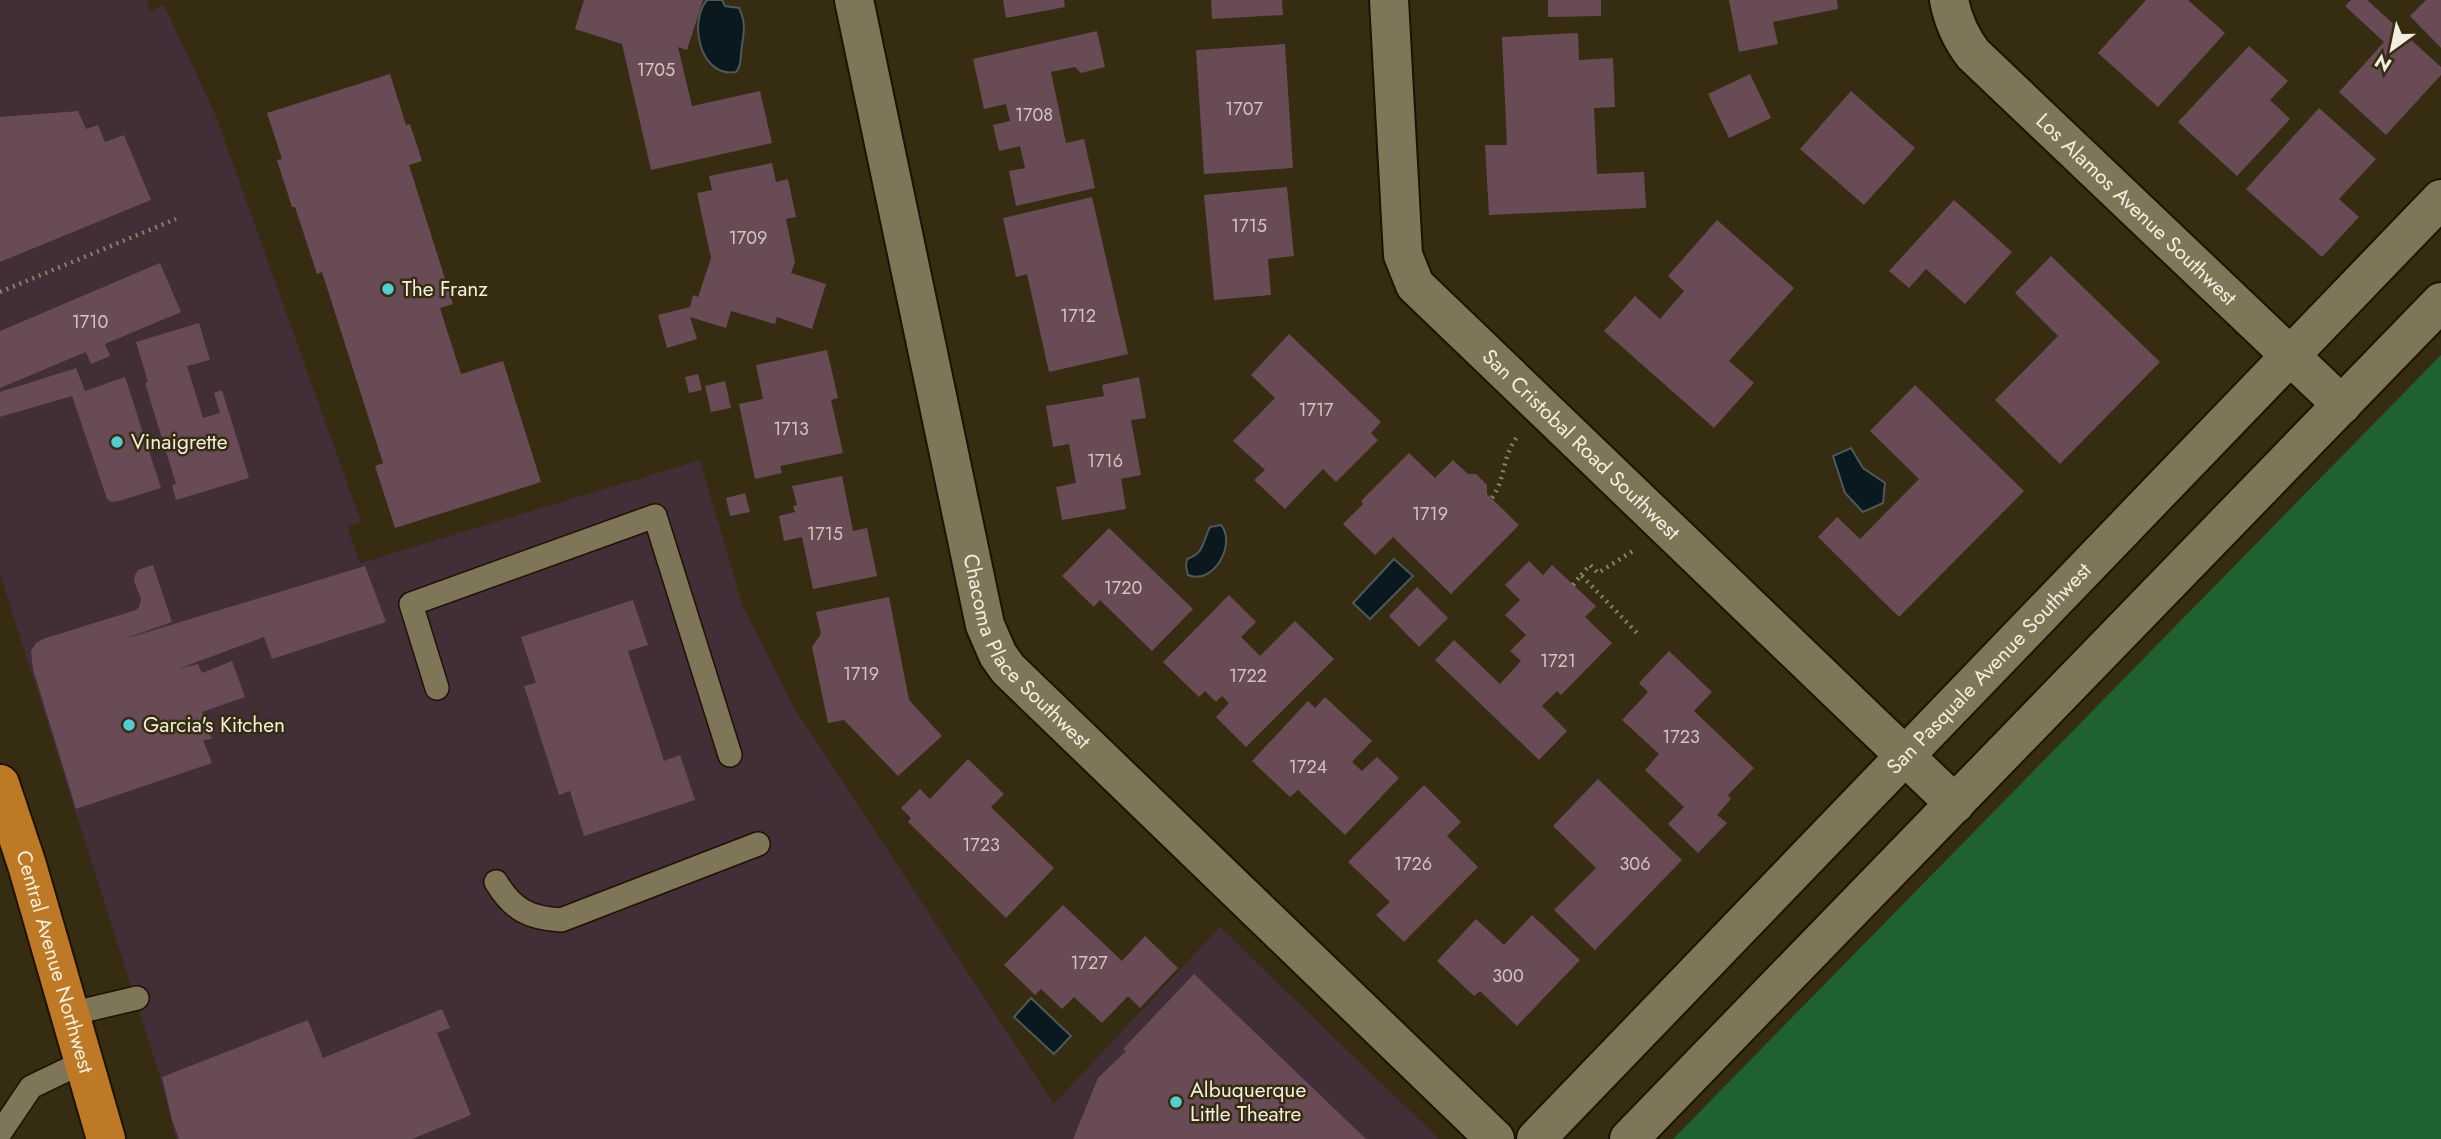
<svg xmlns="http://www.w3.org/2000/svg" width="2441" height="1139" font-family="Jost,sans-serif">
	<rect width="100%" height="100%" fill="#352c12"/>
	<path fill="#412e36" d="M0,0h147l2,12 15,-7 52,111 145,406 -14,4 13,37 340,-103 43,147 52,102 259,395 166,-177 219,212h-1263l-16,-62 -160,-503z"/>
	<path fill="#206131" d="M2441,355v784h-768z"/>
	<path fill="#0a181f" stroke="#505858" stroke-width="2" d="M707,0h15l3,6 14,2c9,18 3,29 2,47 -1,8 0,10 -5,17 -36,6 -48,-50 -29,-72z
		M1851,448l12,20 22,15 -2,20 -20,9 -18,-19 -12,-37z
		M1221,525c16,19 -8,61 -33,50l-2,-9 1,-7c18,-6 15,-17 23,-32z
		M1394,559l19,17 -43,43 -17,-16z
		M1031,998l40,38 -17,18 -40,-37z"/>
	<path fill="#694b56" d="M584,0h119l-16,50 -9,-3 14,59 68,-15 12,52 -121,27 -29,-126 -47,-15z
		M1003,0h61l1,7 -59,11z
		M1211,0h71l1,15 -71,4z
		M1548,0h53v16l-53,1z
		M1729,0h108l1,9 -65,13 5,22 -39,8z
		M2146,0h42l37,33 -67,74 -60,-54z
		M2351,0h16l74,67v8l-55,60 -47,-43 45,-50 -39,-36z
		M2426,0h15v48l-31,-32z
		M1097,31l8,36 -24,6 -6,-6 -24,5 15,71 18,-4 11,49 -79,18 -7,-35 16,-3 -5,-22 -21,5 -6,-26 17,-4 -4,-17 -22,5 -11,-50z
		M1578,33l1,27 34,-2 2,49 -21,1 3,66 47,-2 2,36 -157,7 -4,-70h22l-5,-108z
		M1285,44l8,124 -89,6 -8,-124z
		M2249,46l39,35 -18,19 20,19 -53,57 -59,-54z
		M390,74l16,51 4,-1 12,37 -13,4 44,139 -13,4 21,66 42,-13 38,121 -146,46 -20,-62 8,-3 -61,-191 -5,2 -22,-67h-3l-15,-47 5,-1 -15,-46z
		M1750,74l21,44 -42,20 -21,-44z
		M1851,91l64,57 -51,57 -64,-56z
		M2319,108l57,51 -37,40 20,18 -37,40 -76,-68z
		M78,111l8,18 12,-4 7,17 19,-7 27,65 -151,62v-145z
		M772,163l4,19 12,-3 8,38 -10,2 9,43 -4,11 35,11 -14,45 -35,-12 -2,7 -44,-13 -5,17 -36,-11 7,22 -30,9 -9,-33 32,-8 3,-12 5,2 13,-39 -14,-65 15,-3 -3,-14z
		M1287,187l7,69 -26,3 3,36 -57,5 -10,-105z
		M1092,197l36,157 -79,18 -22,-98 -11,3 -13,-59z
		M1954,200l58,52 -47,52 -39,-35 -17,19 -20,-17z
		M1717,220l77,68 -65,73 25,22 -40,45 -110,-97 31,-35 25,23 24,-28 -16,-15z
		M2051,256l109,106 -100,102 -65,-64 63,-64 -43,-43z
		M160,263l21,49 -76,32 5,12 -19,8 -5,-12 -86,36v-57z
		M199,323l11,37 -23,6 16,52 17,-5 -6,-20 8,-3 27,88 -73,22 -4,-15 4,-1 -31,-101 3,-1 -12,-40z
		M1289,334l92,88 -10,11 7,7 -42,42 -13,-13 -38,40 -31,-29 11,-10 -32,-29 42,-43 -24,-23z
		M827,350l11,48 -7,2 12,53 -63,13 2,7 -27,6 -16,-75 24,-5 -7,-34z
		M76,368l9,23 40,-14 36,111 -42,13 -7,1 -5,-3 -35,-103 -72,21v-25z
		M698,374l4,16 -13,3 -4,-16z
		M1139,377l7,41 -15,2 10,55 -20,4 5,30 -64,11 -6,-33 20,-4 -7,-39 -16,3 -7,-41 58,-10 -2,-11z
		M725,381l6,27 -20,4 -6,-26z
		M1915,385l109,106 -125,126 -81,-80 19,-20 23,22 59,-60 -49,-48z
		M1409,453l26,25 18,-18 15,14h8l11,11v9l32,31 -68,69 -58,-57 -18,18 -32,-31 20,-20 -2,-3z
		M842,476l11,55 14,-3 10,48 -64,13 -11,-52 -18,4 -5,-25 16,-4 -2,-6 4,-1 -5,-19z
		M745,493l5,19 -20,4 -4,-18z
		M1109,528l84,81 -41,42 -52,-51 -6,7 -32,-31z
		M1529,561l14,14 9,-10 44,41 -11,11 27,26 -51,52 -4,-4 -15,15 25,25 -28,29 -104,-100 19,-20 46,44 21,-23 -11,-10 16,-16 -21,-20 15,-15 -15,-15z
		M153,565l19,57 -51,18 244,-74 21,56 -114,37 -8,-22 -86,32 20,-5 4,9 30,-12 13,36 -43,15 10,27 -9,1 9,23 -136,46 -43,-140 -2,-18 5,-8 7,-4 93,-29 3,-3 2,-8 -7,-18 1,-6 3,-5z
		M1417,587l31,31 -29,29 -30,-31z
		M1229,595l27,27 -15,15 19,19 35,-35 39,38 -88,88 -30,-30 13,-14 -7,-7 -6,6 -11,-11 -6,6 -36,-35z
		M889,597l20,103 33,36 -44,40 -54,-56 -16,3 -16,-76 9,-13 -5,-22z
		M633,600l15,45 -20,6 36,110 16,-6 15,45 -111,36 -14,-45 -11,4 -35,-109 12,-3 -15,-46z
		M1669,651l43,41 -18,19 60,57 -26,27 3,4 -14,16 10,8 -29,30 -30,-29 16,-17 -39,-37 14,-16 -37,-34 26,-28 -9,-9z
		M1325,697l47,44 -20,21 10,9 15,-14 22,21 -54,57 -47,-45 -8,7 -38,-36 56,-60 7,7z
		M968,759l36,35 -13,13 63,61 -48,50 -98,-96 3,-4 -10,-10 19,-19 10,10z
		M1598,779l84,81 -87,90 -41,-40 42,-42 -43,-42z
		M1424,785l37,37 -14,14 31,31 -74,75 -28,-27 14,-13 -42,-40z
		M1063,905l59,56 23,-25 33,32 -38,40 -12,-12 -26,27 -28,-26 -12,12 -21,-20 -6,6 -31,-30z
		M1532,915l48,45 -63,66 -37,-35 -6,5 -37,-35 39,-42 28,26z
		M1194,974l172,165h-293l25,-61 28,-27 -3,-2z
		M442,1009l8,19 -13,5 34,82 -59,24h-233l-7,-19 -10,-43 146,-57 15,38z"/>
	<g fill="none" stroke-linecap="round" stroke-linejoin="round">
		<g stroke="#1c1400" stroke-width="26">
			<path id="lane" d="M437,688l-26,-84 244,-88 75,239
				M496,882c17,28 33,36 65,38l197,-76
				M70,1014l67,-16
				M0,1133l31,-46 52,-25"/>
		</g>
		<g stroke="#1c1400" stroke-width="42">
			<g id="street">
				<path id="s1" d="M854,0l131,625 13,30 10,14 487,470"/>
				<path id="s2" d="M1389,0l14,255 12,30 540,519"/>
				<path id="s3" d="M1949,0c4,21 11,37 24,54l369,351"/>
			</g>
		</g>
		<g stroke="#1c1400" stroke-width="42">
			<g id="secondary">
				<path id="s4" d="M1536,1139l905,-940"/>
				<path d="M1629,1139l812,-837"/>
			</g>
		</g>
		<g stroke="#1c1400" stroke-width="42">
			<g id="primary">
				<path id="s5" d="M0,784l27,81 79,274"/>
			</g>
		</g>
		<path stroke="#87806a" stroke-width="4.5" stroke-dasharray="2 5" stroke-linecap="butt" d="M0,292l176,-73
			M1492,498c14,-20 10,-43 26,-62
			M1581,575l9,-10 8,8 38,-24
			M1573,585l8,-10 59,61"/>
		<use href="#lane" stroke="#7f7659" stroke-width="23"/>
		<use href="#street" stroke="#7f7659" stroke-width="38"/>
		<use href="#secondary" stroke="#7f7659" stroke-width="38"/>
		<use href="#primary" stroke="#bd7925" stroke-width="38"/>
	</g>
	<g fill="#52cdd0" stroke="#352c12" stroke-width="2.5">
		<circle cx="388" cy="289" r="7"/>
		<circle cx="117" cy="442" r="7"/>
		<circle cx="129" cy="725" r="7"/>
		<circle cx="1176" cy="1102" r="7"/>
	</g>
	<g text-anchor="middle" stroke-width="5" stroke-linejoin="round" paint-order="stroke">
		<g font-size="18" fill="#d0c5bc">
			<text x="656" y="76">1705</text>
			<text x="1244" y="115">1707</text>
			<text x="1034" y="121">1708</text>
			<text x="1249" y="232">1715</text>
			<text x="748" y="244">1709</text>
			<text x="1078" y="322">1712</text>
			<text x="90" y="328">1710</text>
			<text x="1316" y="416">1717</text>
			<text x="791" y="435">1713</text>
			<text x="1105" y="467">1716</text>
			<text x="1430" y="520">1719</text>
			<text x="825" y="540">1715</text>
			<text x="1123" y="594">1720</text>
			<text x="1558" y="667">1721</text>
			<text x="861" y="680">1719</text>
			<text x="1248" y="682">1722</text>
			<text x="1681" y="743">1723</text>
			<text x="1308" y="773">1724</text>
			<text x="981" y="851">1723</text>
			<text x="1413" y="870">1726</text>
			<text x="1635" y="870">306</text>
			<text x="1089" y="969">1727</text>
			<text x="1508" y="982">300</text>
		</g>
		<g font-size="21" fill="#f3eede" stroke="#352c12">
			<text dy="7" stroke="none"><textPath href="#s3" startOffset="285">Los Alamos Avenue Southwest</textPath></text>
			<text dy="7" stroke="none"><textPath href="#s2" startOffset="518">San Cristobal Road Southwest</textPath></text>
			<text dy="7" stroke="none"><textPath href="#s1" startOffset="682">Chacoma Place Southwest</textPath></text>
			<text dy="7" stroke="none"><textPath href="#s4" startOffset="653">San Pasquale Avenue Southwest</textPath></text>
			<text dy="7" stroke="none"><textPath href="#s5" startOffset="186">Central Avenue Northwest</textPath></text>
		</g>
		<g font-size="21" fill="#f3eede" stroke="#352c12" text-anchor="start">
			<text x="402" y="296">The Franz</text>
			<text x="131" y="449">Vinaigrette</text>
			<text x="143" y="732">Garcia's Kitchen</text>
			<text x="1190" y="1097">Albuquerque<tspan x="1190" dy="24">Little Theatre</tspan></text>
		</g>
	</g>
	<g transform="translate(2392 49) rotate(213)" stroke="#352c12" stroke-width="5" paint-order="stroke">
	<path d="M0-5L12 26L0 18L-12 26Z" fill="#f3eede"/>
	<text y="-10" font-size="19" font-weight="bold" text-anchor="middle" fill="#f3eede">N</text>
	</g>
</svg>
